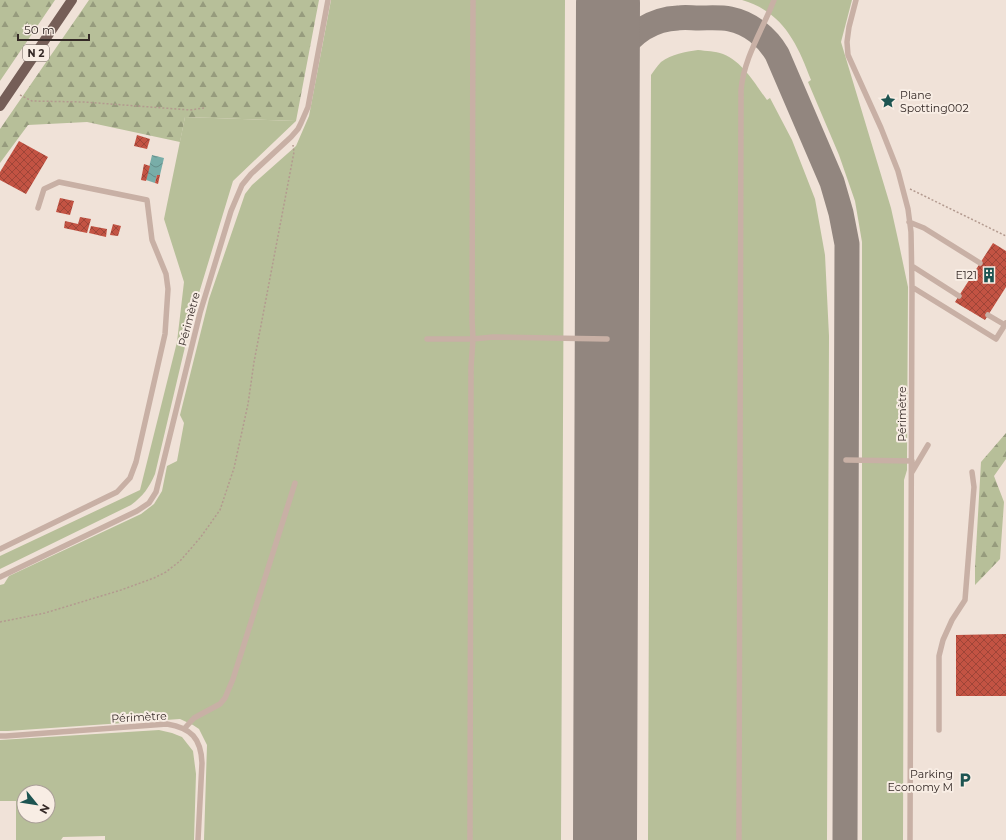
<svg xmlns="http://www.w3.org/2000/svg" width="1006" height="840" font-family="Montserrat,sans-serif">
	<defs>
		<pattern id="forest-firs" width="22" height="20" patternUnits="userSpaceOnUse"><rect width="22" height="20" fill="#b7bf99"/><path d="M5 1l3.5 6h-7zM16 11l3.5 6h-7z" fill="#969b7d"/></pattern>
		<pattern id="water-waves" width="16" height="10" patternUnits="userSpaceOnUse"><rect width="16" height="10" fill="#78ada8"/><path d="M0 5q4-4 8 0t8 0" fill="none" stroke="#638d89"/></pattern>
		<pattern id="building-cross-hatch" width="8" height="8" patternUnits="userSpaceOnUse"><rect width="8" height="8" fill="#c35343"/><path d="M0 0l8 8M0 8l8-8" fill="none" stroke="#9f4538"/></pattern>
	</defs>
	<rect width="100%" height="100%" fill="#f0e2d8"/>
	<path fill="#b7bf99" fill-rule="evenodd" d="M331,0h234l-4,840h-357l3,-95 -8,-16 -6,-4 -13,-6 -172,12h-8v-146l4,-1 5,-8 132,-62 13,-10 8,-13 5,-25 10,-5 7,-38 -4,-8 29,-116 36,-105 7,-9 44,-39 13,-30z
		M742,0h110l-11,42 50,166 8,36 9,43 -1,166v17l-3,10 -1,360h-41v-598l-7,-41 -16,-46 -31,-73 3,-2c-14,-37 -28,-68 -69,-80z
		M698,50c8,1 17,1 25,4 20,8 32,30 44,46l3,-2 22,42 23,59 10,56 4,81 -2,504h-179l3,-765c3,-4 6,-9 10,-13 11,-8 24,-10 37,-12z
		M185,117l111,4 -63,60 -40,132 -38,161c-6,14 -12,22 -24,31l-131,64v-13l140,-66 37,-148 7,-60 -20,-63z
		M159,730l13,3 10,4 11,14 3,23 -2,66h-89v-4l-42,1 -2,3h-45v-39h-16v-61zM24,792h24v24h-24z"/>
	<path fill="url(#forest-firs)" d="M0,0h55l-55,81z
		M89,0h230l-23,121 -111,-4 -5,25 -93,-20 -59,3 -28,38v-34z
		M1006,433v26l-12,17 10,26 -4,57 -25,26v-18l6,-105z"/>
	<path fill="url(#water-waves)" d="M152,155l12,3 -4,17h-3l-2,8 -9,-3z"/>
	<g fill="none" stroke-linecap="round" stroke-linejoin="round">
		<path stroke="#92867f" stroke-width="25" d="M607,113c1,-19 0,-42 11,-59 14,-21 35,-35 60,-36 7,-1 14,0 21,0 10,0 21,-1 31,1 20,4 37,18 47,35l55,128 9,31 6,31 -2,596"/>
		<path stroke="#92867f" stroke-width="64" d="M605,840l3,-837"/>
	</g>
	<path fill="url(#building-cross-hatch)" d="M137,135l13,4 -3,10 -13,-3z
		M19,141l29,16 -22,37 -26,-14v-8z
		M144,164l6,2 -4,15 -5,-1z
		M157,175h3l-2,9 -3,-1z
		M60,198l14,3 -4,14 -14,-3z
		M80,217l11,2 -4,14 -23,-5 1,-7 13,3z
		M113,224l8,2 -3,10 -8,-1z
		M91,226l16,3 -1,8 -17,-4z
		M993,243l13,8v36l-21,33 -30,-18z
		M1006,634v62h-50v-61z"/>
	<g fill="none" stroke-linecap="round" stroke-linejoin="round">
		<path stroke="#b39a8f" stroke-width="1.5" stroke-dasharray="2 2" stroke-linecap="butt" d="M20,95l12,6 52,1 106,8 14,-2
			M910,189l96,47
			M0,622l45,-9 76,-23 33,-12 12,-6 14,-11 20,-23 20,-28 14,-42 14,-64 6,-42 40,-210 -1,-7"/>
		<path stroke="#c8b0a5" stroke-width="5.5" d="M856,0l-7,27 -2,15 1,13 33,73 17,43 10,38 3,23 1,55 -2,553
			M909,222l15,6 56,35
			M912,266l47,30
			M912,287l84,52 10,-16
			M988,315l17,10
			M427,339h46l20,-2 114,2
			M846,460l66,1
			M912,472l16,-27
			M0,549l117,-57 13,-14 6,-16 29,-128 3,-45 -2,-15 -14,-34 -5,-40 -88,-18 -15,7 -6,19
			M0,577l137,-66 12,-8 7,-11 44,-179 31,-102 11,-26 9,-11 40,-37 7,-8 3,-6 7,-16 20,-107
			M184,729l10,-11 26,-14 5,-6 8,-19 62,-196
			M939,730v-74l4,-16 9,-20 13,-20 9,-113 -2,-15
			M0,736h6l161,-12c24,4 34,14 35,39l-4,77
			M470,840l1,-473 2,-28 -1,-19 1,-320
			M739,840l2,-750c3,-33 22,-61 33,-90"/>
		<path stroke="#755e57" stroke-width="10" d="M0,106l72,-106"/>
	</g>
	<defs>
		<g id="sight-bare" transform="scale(1.2)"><path d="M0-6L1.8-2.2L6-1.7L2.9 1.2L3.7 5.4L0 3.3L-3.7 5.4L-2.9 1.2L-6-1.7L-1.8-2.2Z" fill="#1d5451" stroke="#f8ede4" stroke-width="2.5" paint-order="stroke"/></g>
		<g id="building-bare" transform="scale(1.2)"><path d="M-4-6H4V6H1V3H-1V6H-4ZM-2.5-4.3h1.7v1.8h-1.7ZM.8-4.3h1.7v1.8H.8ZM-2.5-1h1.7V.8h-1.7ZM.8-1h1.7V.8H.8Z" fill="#1d5451" stroke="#f8ede4" stroke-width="2.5" paint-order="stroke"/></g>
		<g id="parking-bare" transform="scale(1.2)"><path d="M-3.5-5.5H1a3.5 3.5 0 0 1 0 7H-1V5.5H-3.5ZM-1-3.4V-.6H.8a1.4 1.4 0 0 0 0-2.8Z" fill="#1d5451" stroke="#f8ede4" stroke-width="2.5" paint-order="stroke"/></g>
	</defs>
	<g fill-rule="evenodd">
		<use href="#sight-bare" x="888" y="101"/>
		<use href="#building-bare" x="989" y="275"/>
		<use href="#parking-bare" x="965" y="780"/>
	</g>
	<g text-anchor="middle" stroke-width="4" stroke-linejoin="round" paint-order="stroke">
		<rect fill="#f8ede4" stroke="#6f645f" stroke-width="1" x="23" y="45" width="26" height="16" rx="3"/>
		<g font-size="10" font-weight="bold" fill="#342926">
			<text x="36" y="57">N 2</text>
		</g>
		<g font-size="11" fill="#342926" stroke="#f8ede4" text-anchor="end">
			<text x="900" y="99" text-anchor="start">Plane<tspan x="900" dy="13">Spotting002</tspan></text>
			<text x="977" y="279">E121</text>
			<text x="953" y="778">Parking<tspan x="953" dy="13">Economy M</tspan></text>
		</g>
		<g font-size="11" fill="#342926" stroke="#f8ede4">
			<text transform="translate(189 319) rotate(-75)" y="4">Périmètre</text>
			<text transform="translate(902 414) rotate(-90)" y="4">Périmètre</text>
			<text transform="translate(139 717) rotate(-3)" y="4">Périmètre</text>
		</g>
	</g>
	<g transform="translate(36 804) rotate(120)"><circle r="19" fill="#f8ede4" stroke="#aa9f98"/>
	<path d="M0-3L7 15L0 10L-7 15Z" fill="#1d5451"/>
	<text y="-6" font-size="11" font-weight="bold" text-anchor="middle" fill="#342926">N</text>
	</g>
	<path d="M18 34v6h71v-6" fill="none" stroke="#342926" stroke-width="2"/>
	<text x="24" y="34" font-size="12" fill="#342926" stroke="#f8ede4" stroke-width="3" paint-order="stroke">50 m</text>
</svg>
